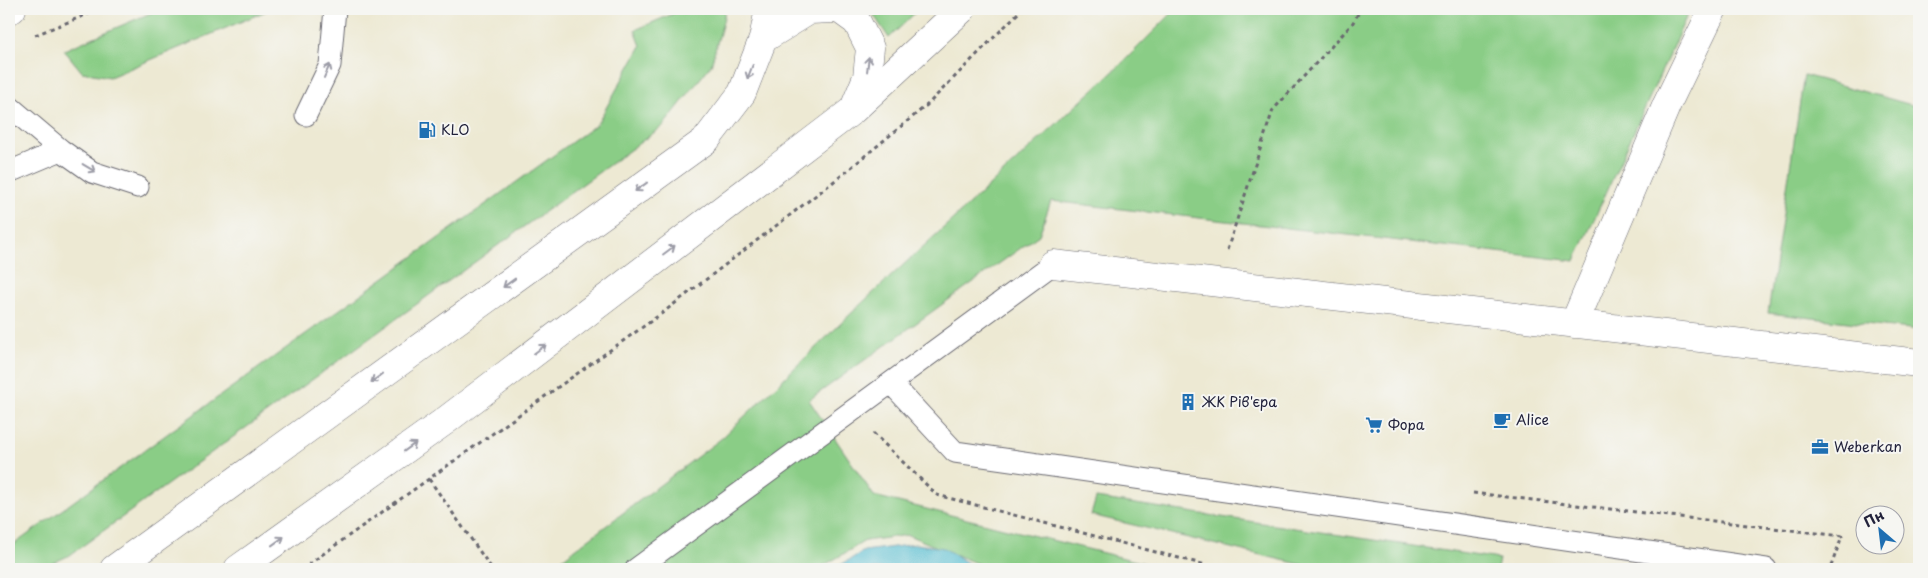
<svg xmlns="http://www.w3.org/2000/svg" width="1928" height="578" font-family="'Playpen Sans',sans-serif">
	<rect width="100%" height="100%" fill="#f6f6f2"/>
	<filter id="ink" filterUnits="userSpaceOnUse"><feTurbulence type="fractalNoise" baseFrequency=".02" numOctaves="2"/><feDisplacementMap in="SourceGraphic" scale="10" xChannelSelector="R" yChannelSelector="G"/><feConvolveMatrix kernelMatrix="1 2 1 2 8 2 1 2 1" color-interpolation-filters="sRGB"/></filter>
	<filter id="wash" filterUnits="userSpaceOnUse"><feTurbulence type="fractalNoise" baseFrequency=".0096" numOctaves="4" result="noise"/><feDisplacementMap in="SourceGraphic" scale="20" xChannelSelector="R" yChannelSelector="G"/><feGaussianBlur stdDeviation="1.12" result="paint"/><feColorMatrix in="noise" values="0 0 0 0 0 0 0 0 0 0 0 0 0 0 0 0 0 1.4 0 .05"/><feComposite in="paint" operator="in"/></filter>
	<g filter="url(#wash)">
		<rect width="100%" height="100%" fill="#ede9d3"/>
		<path fill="#8acd86" stroke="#567860" d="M160,9h111l-161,68 -28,-5 -18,-22z
			M677,9h48l-1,9 -13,47 -48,61 -593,429 -30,14h-31v-21l588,-424 44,-78 -6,-16 42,-18z
			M867,9h52l-30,29 -14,-21z
			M1176,9h514l-115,252 -524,-60 -12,34 -230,165 65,96 270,67 -1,6h-153l-82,-34 -43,6 -47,28h-269l173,-131 140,-135 256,-236z
			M1804,75l115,32v223l-151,-17z
			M1096,498l403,61 -2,10h-177l-229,-54z
			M1604,564l63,5h-61z"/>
		<path fill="#54bdd1" stroke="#3b7086" d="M916,544l28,4 33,21h-143l30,-18z"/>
	</g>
	<g filter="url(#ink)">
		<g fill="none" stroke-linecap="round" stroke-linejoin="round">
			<g stroke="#696870" stroke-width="23">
				<path id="lane" d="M9,106l52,44 31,22 46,15
					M306,115l24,-50 5,-56
					M9,172l52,-22
					M891,383l64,69 811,117
					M636,569l417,-305"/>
			</g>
			<g stroke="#696870" stroke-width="29">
				<path id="street" d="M1053,264l866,99
					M1574,324l93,-220 46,-95"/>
			</g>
			<g stroke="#696870" stroke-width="29">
				<path id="highway" d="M839,9l18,13 13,26 -3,29 -12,29
					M9,10l3,-1
					M763,39l47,-29 22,-1
					M114,569l592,-429 36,-47 21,-54 6,-30
					M238,569l207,-148 408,-311 109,-101"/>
			</g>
			<path stroke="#696870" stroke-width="3" stroke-dasharray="4 4" stroke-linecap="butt" d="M35,35l66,-26
				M1227,250l46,-140 79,-86 9,-15
				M873,433l64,62 284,74
				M429,479l63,90
				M1473,493l369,43 -12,33
				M302,569l359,-255 176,-135 90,-74 95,-96"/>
			<use href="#lane" stroke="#fff" stroke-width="21"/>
			<use href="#street" stroke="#fff" stroke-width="28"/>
			<use href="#highway" stroke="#fff" stroke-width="28"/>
		</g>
		<defs><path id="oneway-shaft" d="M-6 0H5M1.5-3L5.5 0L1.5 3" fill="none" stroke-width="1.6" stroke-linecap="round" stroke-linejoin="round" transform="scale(1.25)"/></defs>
		<g stroke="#9c9ca7">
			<use href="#oneway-shaft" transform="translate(868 64) rotate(-83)"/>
			<use href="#oneway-shaft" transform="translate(327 71) rotate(-66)"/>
			<use href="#oneway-shaft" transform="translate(750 72) rotate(111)"/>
			<use href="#oneway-shaft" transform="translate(89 168) rotate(31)"/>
			<use href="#oneway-shaft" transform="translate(641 187) rotate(144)"/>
			<use href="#oneway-shaft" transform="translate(669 250) rotate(-37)"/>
			<use href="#oneway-shaft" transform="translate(509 283) rotate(144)"/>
			<use href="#oneway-shaft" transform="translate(540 349) rotate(-37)"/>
			<use href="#oneway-shaft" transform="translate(377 378) rotate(144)"/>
			<use href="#oneway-shaft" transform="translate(410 447) rotate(-36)"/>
			<use href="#oneway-shaft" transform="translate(278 541) rotate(-36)"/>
		</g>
	</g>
	<defs>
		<g id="fuel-bare" transform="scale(1.35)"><path d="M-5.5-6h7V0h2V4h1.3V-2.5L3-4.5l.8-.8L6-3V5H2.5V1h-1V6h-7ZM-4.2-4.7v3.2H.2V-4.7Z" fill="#1f6fb2" stroke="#f6f6f2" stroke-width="2.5" paint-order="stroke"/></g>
		<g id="building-bare" transform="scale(1.35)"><path d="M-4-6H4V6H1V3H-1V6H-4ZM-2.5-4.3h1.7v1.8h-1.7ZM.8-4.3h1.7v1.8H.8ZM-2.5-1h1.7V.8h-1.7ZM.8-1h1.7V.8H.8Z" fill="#1f6fb2" stroke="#f6f6f2" stroke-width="2.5" paint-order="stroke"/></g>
		<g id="cafe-bare" transform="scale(1.35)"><path d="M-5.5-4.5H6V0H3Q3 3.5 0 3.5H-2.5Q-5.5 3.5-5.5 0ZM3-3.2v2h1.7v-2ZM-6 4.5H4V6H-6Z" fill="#1f6fb2" stroke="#f6f6f2" stroke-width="2.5" paint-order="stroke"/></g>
		<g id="supermarket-bare" transform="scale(1.35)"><path d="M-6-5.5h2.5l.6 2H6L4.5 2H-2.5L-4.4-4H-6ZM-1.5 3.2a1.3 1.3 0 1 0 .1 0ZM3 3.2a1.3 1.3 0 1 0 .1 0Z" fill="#1f6fb2" stroke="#f6f6f2" stroke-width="2.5" paint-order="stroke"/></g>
		<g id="office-bare" transform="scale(1.35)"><path d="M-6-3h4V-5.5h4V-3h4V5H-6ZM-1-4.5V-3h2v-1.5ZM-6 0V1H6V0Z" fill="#1f6fb2" stroke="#f6f6f2" stroke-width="2.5" paint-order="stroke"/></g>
	</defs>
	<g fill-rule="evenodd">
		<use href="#fuel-bare" x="427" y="130"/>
		<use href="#building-bare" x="1188" y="402"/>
		<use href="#cafe-bare" x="1502" y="420"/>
		<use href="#supermarket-bare" x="1374" y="425"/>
		<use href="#office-bare" x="1820" y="447"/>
	</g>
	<g text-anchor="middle" stroke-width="4" stroke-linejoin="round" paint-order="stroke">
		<g font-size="14" fill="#22223b" stroke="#f6f6f2" text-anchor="start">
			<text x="441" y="135">KLO</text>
			<text x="1202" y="407">ЖК Рів'єра</text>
			<text x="1516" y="425">Alice</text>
			<text x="1388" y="430">Фора</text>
			<text x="1834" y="452">Weberkan</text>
		</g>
	</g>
	<rect width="1928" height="578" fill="none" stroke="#f6f6f2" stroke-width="30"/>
	<g transform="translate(1880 530) rotate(332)"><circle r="24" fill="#f6f6f2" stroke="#a1a1a9"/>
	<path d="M0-4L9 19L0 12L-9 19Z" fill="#1f6fb2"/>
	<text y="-8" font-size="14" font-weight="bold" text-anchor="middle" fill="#22223b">Пн</text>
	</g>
</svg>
